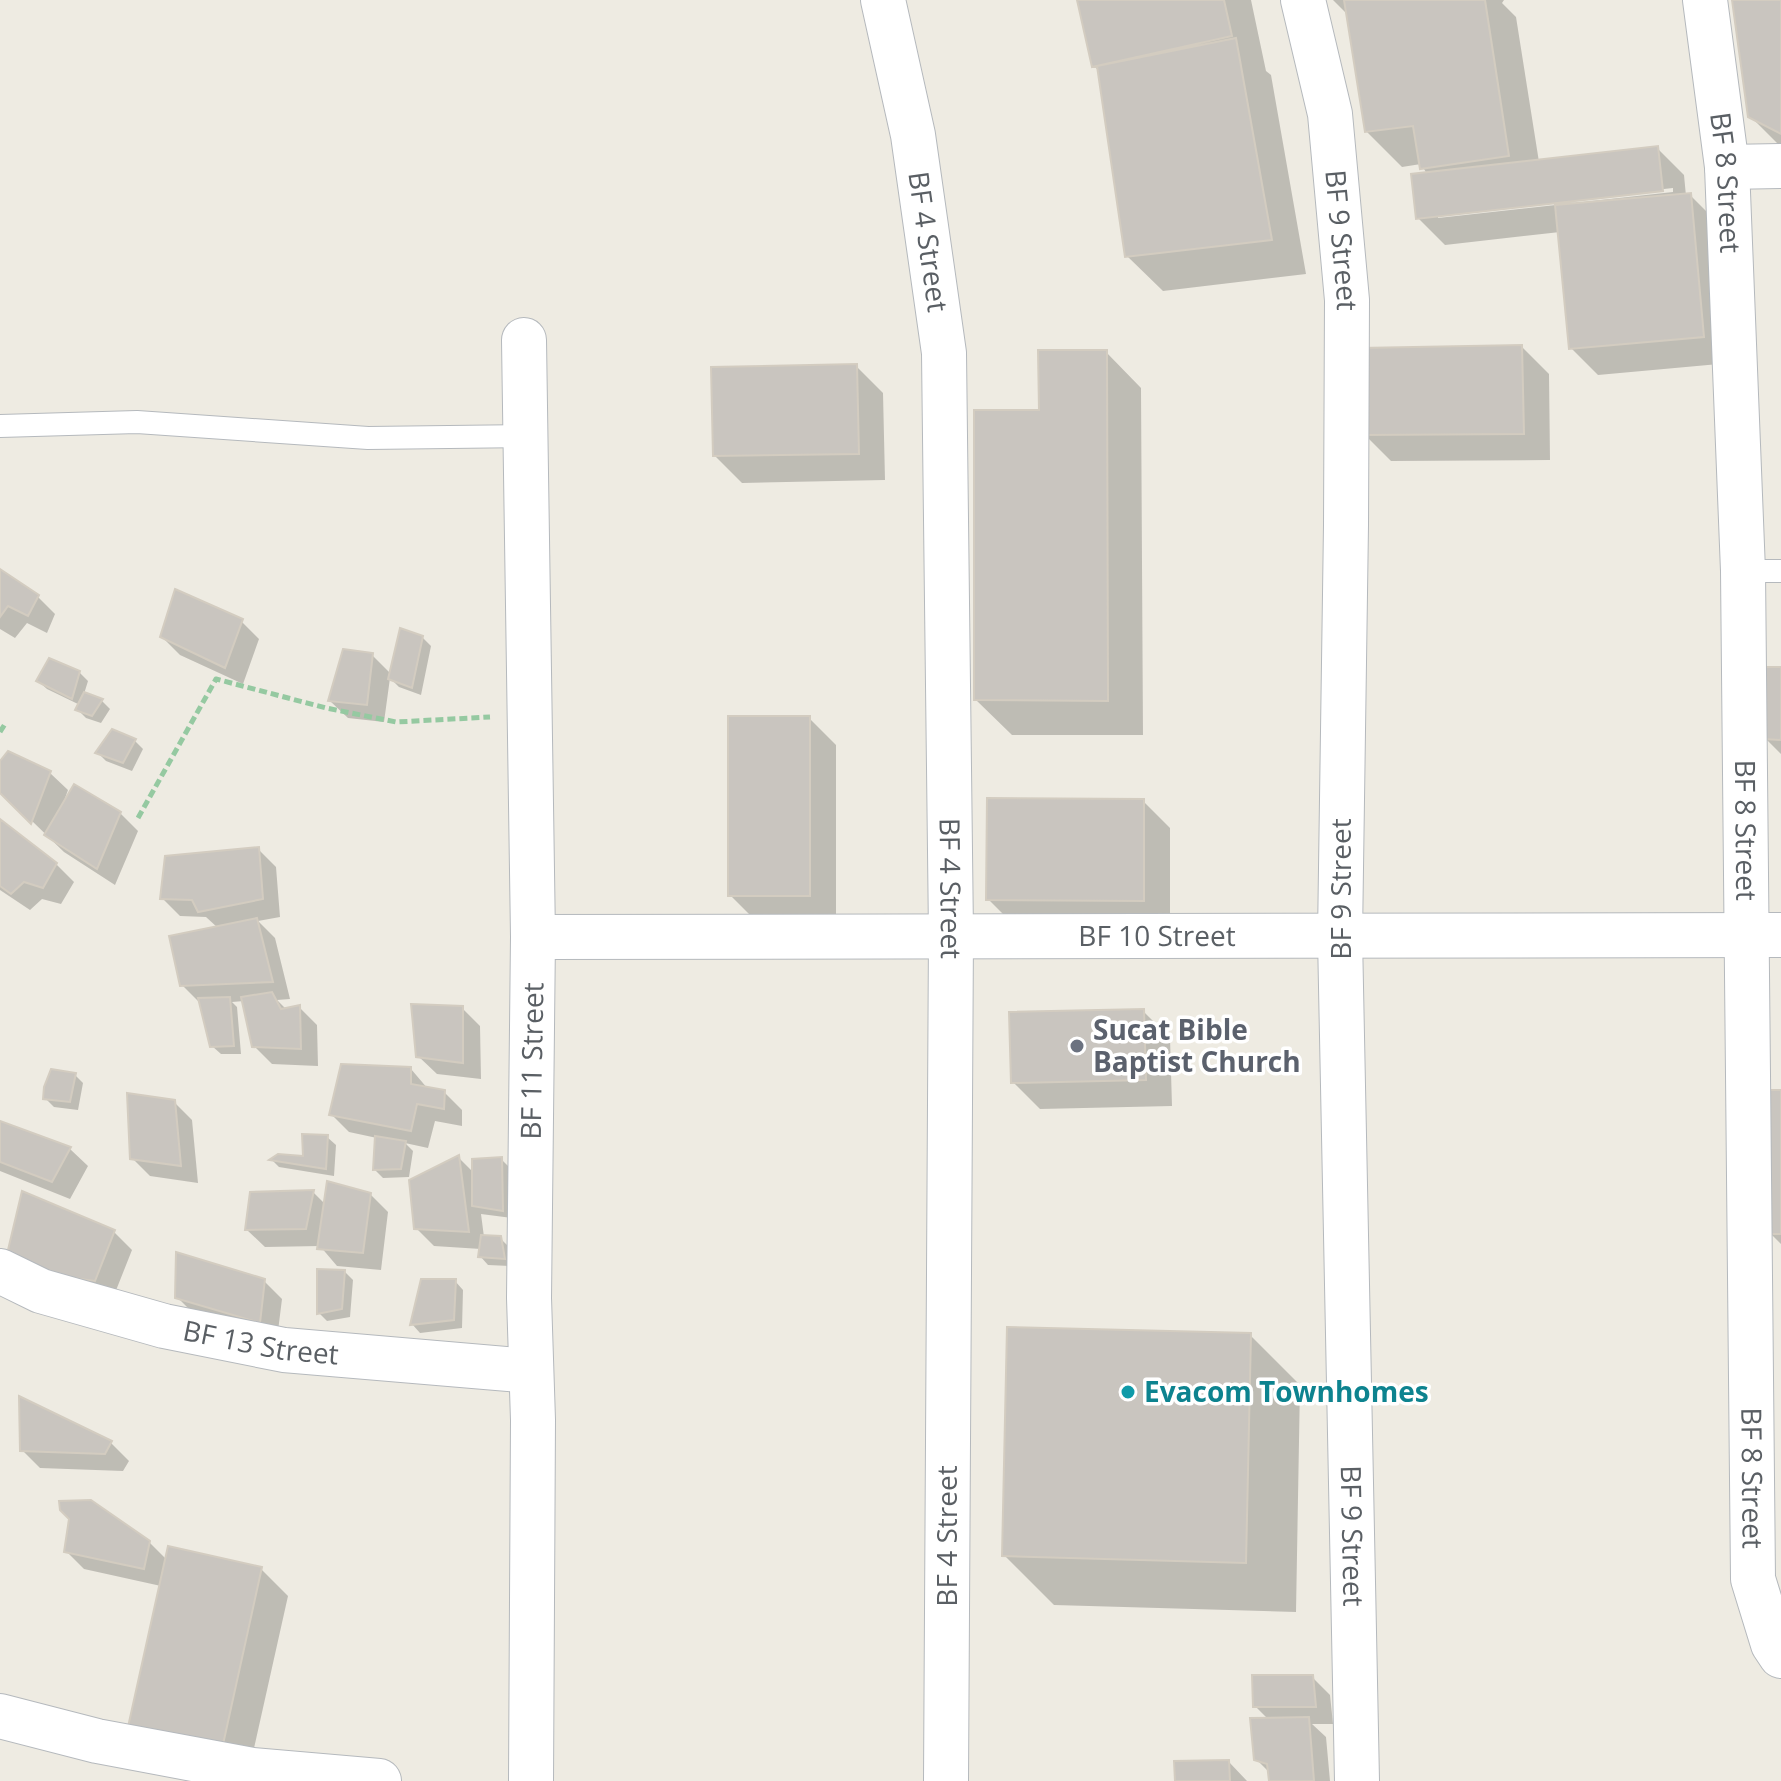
<svg xmlns="http://www.w3.org/2000/svg" width="1781" height="1781" font-family="'Open Sans',sans-serif">
	<rect width="100%" height="100%" fill="#eeebe2"/>
	<path fill="#0003" fill-rule="evenodd" d="M1079,0h172l15,71 5,4 35,199 -143,17 -36,-35 -27,-184 -6,-6z
		M1333,0h171l-2,3 14,14 23,145 118,-14 27,27 2,21 4,-1 27,27 13,141 -132,12 -27,-27 -11,-116 -115,13 -27,-27 9,-44 -6,-10 -19,3 -36,-36 -17,-115zM1673,188v4l-235,26v-4z
		M1734,0h47v147l-31,-31z
		M1522,347l27,27 1,86 -159,1 -27,-27z
		M1106,352l35,36 2,347h-131l-36,-35 65,-288z
		M856,366l27,27 2,87 -143,3 -27,-27z
		M0,571l37,25 18,18 -8,19 -20,-10 -12,15 -15,-9z
		M241,621l18,18 -16,45 -63,-29 -18,-18z
		M422,637l9,9 -10,49 -22,-8 -9,-9 -6,44 -36,-4 -18,-17 42,-46 19,19z
		M1781,669v85l-15,-15z
		M79,672l9,9 -4,13 18,7 8,8 -9,14 -15,-5 -8,-8 2,-5 -33,-16 -9,-8z
		M809,718l27,27v178l-79,-1 -27,-27z
		M135,741l8,8 -11,22 -26,-10 -8,-8z
		M0,764l50,9 18,17 -4,11 56,12 18,18 -23,54 -51,-33 -64,-62z
		M1143,801l27,27v99l-155,-1 -27,-27z
		M0,822l56,42 18,18 -13,22 -19,-5 -12,11 -30,-20z
		M258,849l18,18 4,50 -22,4 17,17 15,61 -13,1 10,10 12,-3 18,18 1,41 -46,-2 -18,-18 -10,-45 -12,1 5,5 4,47h-20l-9,-8 -12,-43 -18,-18 36,-57 -12,-11 -26,-1 -18,-18z
		M462,1008l18,18 1,53 -44,-5 -19,-18z
		M1143,1011l27,27 2,68 -132,3 -27,-27z
		M411,1069l17,20 16,3 18,18v16l-27,-5 -7,27 -23,-5 8,8 -4,26 -26,1 -8,-8 2,-32 -28,-6 -18,-18z
		M75,1075l8,8 -5,27 -24,-3 -9,-9z
		M1781,1092v152l-11,-11z
		M174,1102l18,18 6,63 -48,-7 -18,-18z
		M0,1123l70,26 18,17 -18,33 -70,-28z
		M327,1137l9,8 -2,31 -55,-9 -7,-7 33,-2z
		M459,1158l15,15 27,-14 8,8 2,51 -30,-4 3,23 16,1 9,9 3,19 -24,-1 -8,-9 1,-7 -47,-3 -18,-18z
		M313,1192l13,13 44,-11 18,18 -7,58 -44,-4 -17,-20 -55,1 -18,-17z
		M114,1232l18,18 -19,48 -85,-31z
		M345,1272l8,8 -3,37 -23,4 -8,-8z
		M264,1281l18,18 -5,40 -82,-24 -18,-18z
		M455,1281l8,9 -1,38 -42,5 -8,-9z
		M1250,1335l50,50 -4,227 -242,-7 -50,-50z
		M111,1443l18,18 -6,10 -83,-3 -18,-18z
		M71,1518l78,24 18,18 94,9 27,27 -40,179 -91,-21 4,-168 -77,-17 -18,-18z
		M1312,1677l18,18 3,29h-21l14,13 4,44h-59l-1,-8 -14,-14 13,-39 -14,-14z
		M1229,1762l18,19h-70z"/>
	<path fill="#c9c5bf" stroke="#d3ccc0" stroke-width="2" d="M1077,0h147l8,36 -140,31z
		M1344,0h141l24,156 -89,13 -7,-43 -48,6z
		M1732,0h49v134l-33,-17z
		M1236,38l36,202 -147,17 -28,-191z
		M1658,146l5,45 -247,28 -5,-45z
		M1691,193l13,144 -135,12 -14,-144z
		M1522,345l2,89 -162,1 -2,-87z
		M1038,350h69l1,351 -134,-1v-290h65z
		M857,364l2,90 -146,2 -2,-89z
		M0,569l39,26 -11,21 -20,-10 -8,11z
		M175,589l68,30 -18,49 -65,-31z
		M400,628l23,8 -11,52 -24,-9z
		M343,649l30,4 -6,52 -39,-4z
		M49,658l31,13 -8,28 -36,-18z
		M1764,667h17v73l-17,-1z
		M84,692l19,7 -11,17 -17,-6z
		M728,716h82v180h-82z
		M112,729l24,10 -13,24 -28,-10z
		M8,751l43,20 -20,53 -31,-31v-32z
		M74,784l47,28 -24,57 -53,-34z
		M987,798l157,1v102l-158,-1z
		M0,819l57,44 -14,25 -19,-6 -13,12 -11,-8z
		M259,847l4,52 -65,13 -6,-12 -32,-1 5,-43z
		M257,918l16,64 -93,4 -11,-50z
		M272,992l9,17 19,-4 1,44 -49,-2 -11,-50z
		M230,997l4,49 -24,1 -12,-49z
		M411,1004l52,2v57l-47,-6z
		M1144,1009l2,71 -135,3 -2,-71z
		M341,1064l70,3v17l34,6 -1,19 -27,-5 -6,27 -82,-16z
		M51,1069l25,4 -6,29 -27,-3 1,-12z
		M1763,1090h18v144h-13z
		M127,1093l48,7 6,66 -51,-7z
		M0,1121l71,26 -19,35 -52,-20z
		M302,1134l26,1 -2,34 -57,-9 9,-6 25,2z
		M375,1136l31,5 -5,28 -28,1z
		M459,1155l10,77 -55,-3 -5,-49z
		M502,1157l1,54 -31,-5v-47z
		M327,1181l44,12 -8,60 -46,-4z
		M314,1190l-8,39 -61,1 5,-38z
		M22,1191l93,39 -20,51 -42,-6 -45,-25z
		M481,1235l20,1 4,23 -27,-2z
		M176,1252l89,27 -5,44 -85,-25z
		M317,1269l28,1 -3,39 -25,5z
		M421,1279h35l-2,41 -44,5z
		M1007,1327l244,6 -5,230 -244,-7z
		M19,1396l93,45 -7,13 -85,-3z
		M91,1500l59,41 -6,28 -80,-17 5,-33 -9,-9 -1,-9z
		M168,1546l94,21 -40,182 -94,-22z
		M1252,1675h61l3,32h-63z
		M1309,1717l5,64h-45l-2,-17 -13,-4 -4,-42z
		M1229,1760l1,21h-55l-1,-20z"/>
	<g fill="none" stroke-linecap="round" stroke-linejoin="round">
		<g stroke="#b5b9bd" stroke-width="24">
			<path id="service" d="M0,426l137,-4 231,16 159,-2
				M1743,571h38"/>
		</g>
		<g stroke="#b5b9bd" stroke-width="46">
			<g id="minor">
				<path id="s1" d="M883,0l30,135 31,218 7,581 -5,847"/>
				<path id="s2" d="M1303,0l27,114 17,186 -1,225 -6,412 17,844"/>
				<path id="s3" d="M1705,0l22,167 16,404 10,1008 20,65 8,12"/>
				<path d="M1727,167l54,-1"/>
				<path d="M524,340l9,597 -4,361 4,122 -2,361"/>
				<path id="s4" d="M533,937l1248,-2"/>
				<path id="s5" d="M0,1271l41,20 123,35 120,24 247,21"/>
				<path d="M0,1716l97,25 155,29 127,11"/>
			</g>
		</g>
		<path stroke="#95c9a1" stroke-width="5" stroke-dasharray="8 4" stroke-linecap="butt" d="M0,732l5,-8
			M138,818l78,-139 110,29 70,14 94,-5"/>
		<use href="#service" stroke="#fff" stroke-width="22"/>
		<use href="#minor" stroke="#fff" stroke-width="44"/>
	</g>
	<circle fill="#6b7280" stroke="#fff" stroke-width="3" cx="1077" cy="1046" r="8"/>
	<circle fill="#0f9aa8" stroke="#fff" stroke-width="3" cx="1128" cy="1392" r="8"/>
	<g text-anchor="middle" stroke-width="7" stroke-linejoin="round" paint-order="stroke">
		<g font-size="28" fill="#5a5f64" stroke="#fff">
			<text dy="10" stroke="none"><textPath href="#s3" startOffset="184">BF 8 Street</textPath></text>
			<text dy="10" stroke="none"><textPath href="#s1" startOffset="246">BF 4 Street</textPath></text>
			<text dy="10" stroke="none"><textPath href="#s2" startOffset="244">BF 9 Street</textPath></text>
			<text dy="10" stroke="none"><textPath href="#s3" startOffset="832">BF 8 Street</textPath></text>
			<text dy="10" stroke="none"><textPath href="#s1" startOffset="894">BF 4 Street</textPath></text>
			<text transform="translate(1341 889) rotate(-90)" y="10">BF 9 Street</text>
			<text dy="10" stroke="none"><textPath href="#s4" startOffset="624">BF 10 Street</textPath></text>
			<text transform="translate(532 1061) rotate(-89)" y="10">BF 11 Street</text>
			<text dy="10" stroke="none"><textPath href="#s5" startOffset="272">BF 13 Street</textPath></text>
			<text dy="10" stroke="none"><textPath href="#s3" startOffset="1480">BF 8 Street</textPath></text>
			<text transform="translate(947 1536) rotate(-90)" y="10">BF 4 Street</text>
			<text dy="10" stroke="none"><textPath href="#s2" startOffset="1540">BF 9 Street</textPath></text>
		</g>
		<g font-size="28" font-weight="bold" fill="#5b616d" stroke="#fff" text-anchor="start">
			<text x="1093" y="1040">Sucat Bible<tspan x="1093" dy="32">Baptist Church</tspan></text>
		</g>
		<g font-size="28" font-weight="bold" fill="#0d838f" stroke="#fff" text-anchor="start">
			<text x="1144" y="1402">Evacom Townhomes</text>
		</g>
	</g>
</svg>
